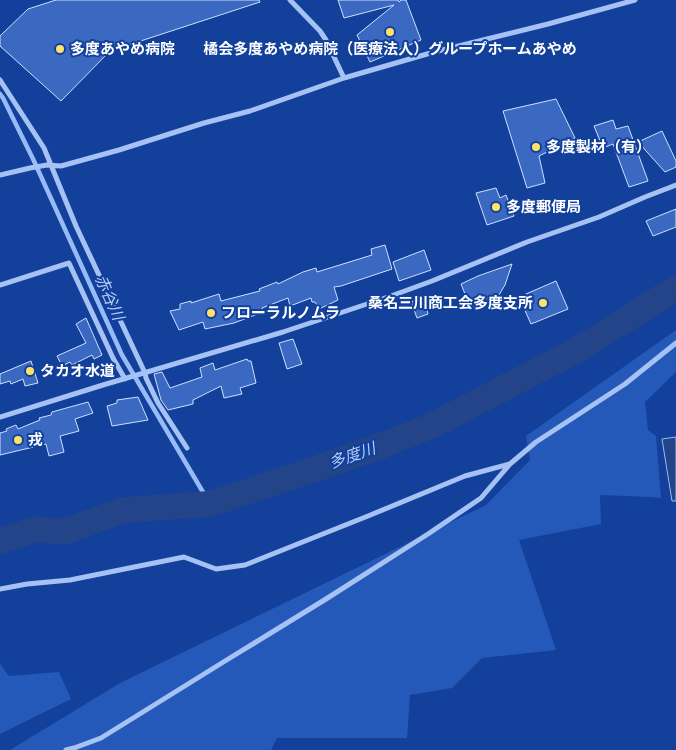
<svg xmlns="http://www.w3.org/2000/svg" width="676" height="750" font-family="Karla,'Noto Sans JP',sans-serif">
	<rect width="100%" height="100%" fill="#12409b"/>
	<path fill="#2559b9" d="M676,330v42l-31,30 3,28 8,6 5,62 -10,-1 -51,-2 1,29 -82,16 37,110 -74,8 -30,30 -42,7 -3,43h-130l-6,12h-261l110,-67 366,-178 44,-45 -4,-24z
		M0,664l9,12 50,-4 12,27 -71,35z"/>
	<path fill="#234489" stroke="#98baf7" d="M676,437v64h-4l-10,-62z"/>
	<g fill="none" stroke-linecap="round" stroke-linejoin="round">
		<path stroke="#98baf7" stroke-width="4.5" d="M0,94l3,4 31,63 88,194 88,149"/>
		<path stroke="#234489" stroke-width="26" d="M0,541l36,-12 15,2h16l56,-21 87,-6 103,-34 75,-27 45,-18 146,-76 97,-61"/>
	</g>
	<path fill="#3b69c2" stroke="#cedffd" d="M56,0h203l1,2 -150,49 -49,50 -61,-55v-10l28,-27z
		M338,0h60l1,2 2,-2h5l15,40 -51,22 -13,-27 37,-30 -50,13z
		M556,99l19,39 -36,18 6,27 -18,5 -24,-77z
		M613,120l3,9 12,-3 20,55 -19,6 -16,-43 -10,4 -9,-22z
		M662,131l14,30v6l-11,5 -27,-30z
		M496,188l4,10 6,-3 8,21 -27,9 -11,-32z
		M676,209v18l-23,9 -7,-15z
		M385,245l7,24 -51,17 -7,1 4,13 -19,9 -4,-7h-3l-1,-4 -21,8 -2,-8 -26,10 1,4 -29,11 -29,6 -2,-7 -24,8 -9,-19 10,-2v-5l11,-3v2l28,-9 2,7 39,-10 -1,-2 18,-7 1,2 25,-12 13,-4 1,4 55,-17 -1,-6z
		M424,250l7,20 -32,11 -6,-19z
		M512,264l-7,21 -9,15 -25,9 -10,-25 17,-8z
		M556,281l12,28 -37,15 -12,-27z
		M424,298l4,16 -11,4 -6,-16z
		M86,318l16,37 -8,4 -2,-4 -20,10 -2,-3 -8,4 -5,-10 29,-13 -10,-19z
		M293,339l9,25 -15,5 -8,-26z
		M247,359l1,2h3l5,22 -16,5 2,6 -18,4 -3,-12 -28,14v4l-25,6 -7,-10 -7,-26 8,-2 8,16 32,-11 -2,-9 13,-5 2,7z
		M31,361l7,22 -13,3 -2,-7 -12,5 -1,-3 -10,3v-10z
		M138,397l10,23 -36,6 -5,-20 10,-3v-3z
		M88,402l5,11 -18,6 4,12 -19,5 4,16 -15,4 -3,-12 -46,11v-22l7,-2 -1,-2 10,-4 2,4 22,-9 -1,-2 12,-3 1,-3z"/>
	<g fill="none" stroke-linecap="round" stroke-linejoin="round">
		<path stroke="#a6c1f4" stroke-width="5" d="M290,0l30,31 6,9 18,38
			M0,80l44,68 32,78 69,147 1,5 12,25 29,45
			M0,175l30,-7 17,-3 14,1 58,-16 85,-27 46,-12 94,-33 90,-26 114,-28 87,-24
			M0,285l69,-22 44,95 12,21
			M0,417l103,-32 180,-53 108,-36 41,-15 95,-39 72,-25 46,-20 31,-12
			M0,589l27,-5 43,-4 114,-23 32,12 29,-4 123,-49 97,-40 45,-12
			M66,750l8,-2 27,-10 124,-77 101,-62 102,-65 53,-36 29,-34 26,-22 89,-58 51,-41"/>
	</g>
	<g fill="#ffe369" stroke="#12409b" stroke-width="2">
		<circle cx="390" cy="32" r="5"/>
		<circle cx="60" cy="49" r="5"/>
		<circle cx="536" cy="147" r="5"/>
		<circle cx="496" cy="207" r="5"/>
		<circle cx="543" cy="303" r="5"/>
		<circle cx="211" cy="313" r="5"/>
		<circle cx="30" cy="371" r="5"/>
		<circle cx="18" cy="440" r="5"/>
	</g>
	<g text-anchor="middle" stroke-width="4" stroke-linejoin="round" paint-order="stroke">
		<g font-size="15" font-weight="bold" fill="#fff" stroke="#12409b" text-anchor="start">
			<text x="70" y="54">多度あやめ病院</text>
			<text x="390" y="54" text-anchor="middle">橘会多度あやめ病院（医療法人）グループホームあやめ</text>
			<text x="546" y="152">多度製材（有）</text>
			<text x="506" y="212">多度郵便局</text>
			<text x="533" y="308" text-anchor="end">桑名三川商工会多度支所</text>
			<text x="221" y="318">フローラルノムラ</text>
			<text x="40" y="376">タカオ水道</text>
			<text x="28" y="445">戎</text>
		</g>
		<g font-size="16" font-style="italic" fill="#b3ccfa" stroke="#12409b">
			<text transform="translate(110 297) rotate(66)" y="6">赤谷川</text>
			<text transform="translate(352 455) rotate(-19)" y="6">多度川</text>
		</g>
	</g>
</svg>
